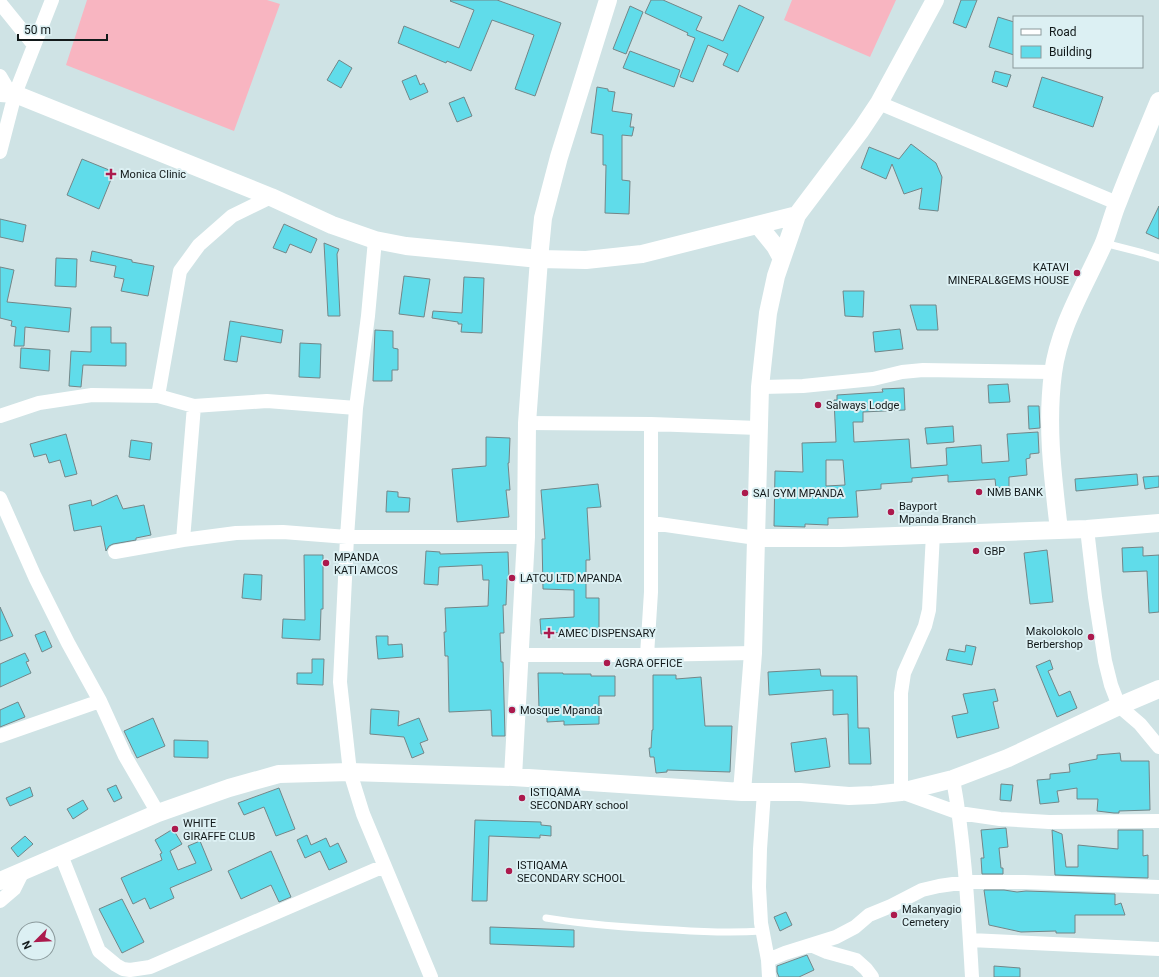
<svg xmlns="http://www.w3.org/2000/svg" width="1159" height="977" font-family="Roboto,sans-serif">
	<rect width="100%" height="100%" fill="#cfe3e5"/>
	<path fill="#f8b5c1" d="M87,0h180l13,4 -46,127 -168,-66z
		M792,0h104l-26,57 -86,-37z"/>
	<path fill="#60dcea" stroke="#738688" fill-rule="evenodd" d="M451,0h46l64,23 -26,73 -20,-7 19,-54 -42,-15 -21,51 -24,-10 -1,2 -48,-20 6,-17 55,22 15,-38 -24,-9z
		M651,0h12l39,17 -6,13 27,11 16,-36 25,12 -26,55 -15,-7 5,-11 -20,-9 -15,37 -13,-5 15,-39 -8,-3 1,-2 -43,-20z
		M961,0h16l-11,28 -13,-5z
		M630,6l13,6 -17,42 -13,-5z
		M998,17l16,5v33l-25,-8z
		M630,51l50,19 -6,17 -51,-19z
		M339,60l13,8 -11,20 -14,-8z
		M995,71l16,4 -4,12 -15,-5z
		M416,75l4,10 4,-2 4,9 -18,8 -8,-19z
		M1042,77l61,20 -10,30 -60,-20z
		M597,87l11,2v2l7,1 -3,19 20,3 -2,13h4l-2,9 -10,-1v45l8,1 -1,33 -24,-1 1,-48h-3v-30l-12,-2z
		M464,97l8,19 -15,6 -8,-19z
		M911,144l25,19 6,14 -4,34 -19,-2 3,-21 -18,6 -12,-30 -6,15 -25,-11 8,-21 30,12z
		M82,159l32,13 -15,37 -32,-14z
		M1159,206v33l-13,-6z
		M0,219l26,6 -3,17 -23,-5z
		M284,224l33,15 -6,14 -21,-9 -4,9 -13,-5z
		M324,243l15,6 -2,5 3,62h-12z
		M92,251l40,9v2l22,4 -6,30 -27,-5 3,-12 -10,-2 2,-11 -26,-5z
		M56,258l21,1 -1,28 -21,-1z
		M0,267l14,3 -7,32 64,6 -2,24 -44,-5 -1,19h-10l2,-19 -5,-1 1,-5 -12,-3z
		M404,276l26,3 -6,38 -25,-3z
		M464,277l20,1 -2,55 -21,-1 1,-8h-4v-2l-26,-4 1,-7 29,2z
		M843,291h21l-1,26 -18,-1z
		M910,305h26l2,25h-21z
		M230,321l53,9 -2,13 -40,-7 -4,26 -13,-2z
		M91,327h20v16h15v23l-43,-1 -2,22 -12,-1 2,-35 20,1z
		M900,329l3,20 -28,3 -2,-20z
		M375,330l18,1v17l5,1v21h-6v11h-19z
		M300,343l21,1 -1,34 -21,-1z
		M21,348l29,2 -1,21 -29,-3z
		M1008,384l2,18 -21,1 -1,-18z
		M904,388l1,22 -42,2v10h-10l1,20 55,-3 2,29 36,-3 -1,-17 35,-3 1,18 27,-2 -2,-27 31,-2 1,21 -9,1v4l-4,1 1,16 -18,2v10l-13,1 -1,-9 -47,3v-7l-36,3v4l-31,2v5l-25,2 2,26 -30,1v7l-23,-1v3l-31,-1 1,-55 28,1 -1,-29 34,-1 -2,-42h3v-5l46,-3 -1,-3zM826,460h17l2,25 -19,1z
		M1028,406h11l1,22 -11,1z
		M953,426l1,16 -27,2 -2,-16z
		M66,434l11,40 -12,3 -5,-17 -11,3 -3,-9 -12,3 -4,-13z
		M486,437l24,1 -1,25h-1l2,27h-4l3,27 -52,5 -5,-53 34,-3z
		M131,440l21,3 -2,17 -21,-3z
		M1137,474l1,11 -62,6 -1,-12z
		M1159,476v11l-14,2 -2,-12z
		M598,484l3,23 -14,1 3,52h-4v38h13v35h-25v-2l-33,3 -1,-15 34,-2v-27l-31,-1 -1,-50h3l-4,-49z
		M387,491l11,1v5l12,1 -1,14h-23z
		M117,495l6,14 21,-4 7,30 -15,3v2l-23,4 -4,2 -3,5 -5,-25 -27,5 -5,-26 22,-5 1,6z
		M1143,547v9l16,-1v57l-10,1 -2,-42 -24,1 -1,-24z
		M1047,550l6,52 -23,2 -6,-51z
		M426,551l14,1v2l68,-2 1,27h-2l-1,26h-3l1,28h-4l1,29h2l2,74h-13l-1,-26 -42,2 -1,-56h-3l-1,-24h2l-1,-24 43,-2 1,-26h-6l-1,-15 -43,2 -1,18 -14,-1z
		M304,555h19v54h-2l-1,31 -38,-2 1,-19 22,1z
		M244,574l18,1 -1,25 -19,-2z
		M0,607l13,29 -13,5z
		M45,631l7,16 -10,5 -7,-17z
		M376,636h12v9l14,-1 1,13 -25,2z
		M966,645l10,2 -4,18 -26,-5 3,-11 16,3z
		M25,653l4,8 -3,1 5,11 -31,14v-23z
		M312,659h12l-1,26 -26,-1v-11h15z
		M1050,660l3,9 -5,2 11,25 11,-5 7,17 -20,9 -21,-51z
		M820,669l1,7h36l1,52h11l2,36h-22l-1,-50 -15,1v-25l-64,5 -1,-23z
		M538,673h25v1h28v2h24v20h-16v28l-35,1v-4l-17,1v-13h-8z
		M653,675h23v4l25,-2 4,49h27l-2,46 -63,-2v2l-11,1 -2,-16h-4l-1,-9h2l1,-18h1z
		M995,689l3,12 -5,1 6,26 -42,10 -5,-22 16,-3 -5,-19z
		M18,702l7,15 -25,10v-17z
		M371,709l28,2 -1,15 21,-8 9,22 -8,3 4,10 -12,5 -8,-21 -34,-3z
		M153,718l12,28 -28,12 -13,-27z
		M826,738l4,29 -35,5 -4,-29z
		M174,740l34,1v17l-34,-1z
		M1120,753l1,8h28l1,49 -31,1v2h-5l-17,-2 1,-12h-21v-11l-20,3 2,11 -19,2 -3,-24 13,-1v-5l20,-2 -1,-8 28,-5v-4z
		M1001,784l12,1 -2,16 -11,-1z
		M116,785l6,13 -8,4 -7,-13z
		M30,787l3,9 -23,10 -4,-8z
		M279,788l16,41 -19,7 -12,-29 -20,8 -6,-12z
		M83,800l5,9 -15,10 -6,-10z
		M475,820l66,2v3l10,1v10l-11,-1v3l-51,-2 -2,65h-15z
		M1006,828l2,19 -9,1 2,20h2v6h-21l-1,-16h3l-3,-28z
		M173,829l9,15 -12,7 8,19 18,-7 -8,-17 12,-5 12,29 -42,18 4,10 -24,11 -5,-11 -12,6 -12,-26 41,-18 -2,-6 2,-1 -7,-13z
		M1052,830l10,4 4,33h12v-22l40,4v-19h25v26l5,-1v23l-93,-3z
		M307,835l4,10 15,-7 4,9 8,-4 9,19 -18,8 -9,-19 -15,7 -8,-18z
		M25,836l8,8 -15,13 -7,-9z
		M271,851l20,46 -12,5 -8,-17 -30,14 -13,-28z
		M984,890h20l13,2 9,-1 89,3v11l6,-2 4,12h-50v18h-19v-2l-35,1 -32,-7z
		M122,899l22,43 -22,11 -23,-44z
		M786,912l6,13 -12,6 -6,-14z
		M490,927l84,3v17l-84,-3z
		M807,955l7,15 -15,7h-20l-2,-5v-6z
		M994,966l26,2v9h-26z"/>
	<g fill="none" stroke-linecap="round" stroke-linejoin="round">
		<path stroke="#fff" stroke-width="7" d="M1104,243l39,10 16,5
			M546,918c44,7 87,10 130,12 29,2 57,3 86,1"/>
		<path stroke="#fff" stroke-width="14" d="M0,3l34,42
			M0,76l10,17
			M879,103l238,100
			M0,152l15,-58 37,-94
			M375,240l-7,76 -12,92 -9,129 -7,145 10,90 13,42 68,163
			M760,387l43,-1 70,-7 29,-7 21,-2 130,2
			M158,396l22,-125 19,-26 33,-29 39,-19
			M0,416l39,-13 53,-8 66,1 36,10 73,-5 89,7
			M527,423l124,1 107,4
			M0,498l35,79 33,66 32,58 25,55 33,57
			M652,523l104,15
			M1087,529l8,68 10,64 6,24 8,21 21,18 19,23
			M933,534l-4,76 -4,16 -21,47 -3,20v99l58,21 41,6 49,3 110,-1
			M183,540l11,-134
			M115,552l68,-12 53,-7 47,-1 64,5h179
			M520,655h127l106,-2
			M647,655l4,-63v-168
			M0,736l100,-35
			M953,779c12,66 15,131 19,198
			M764,792l-4,57 -1,38 2,36 7,37 1,17
			M61,855l38,96 17,14 7,4 7,1 20,-3 234,-101
			M0,901l14,-12 9,-18
			M970,940l189,9
			M811,945l16,7 29,8 10,9 6,8
			M768,960l17,-7 51,-16 19,-10 14,-12 22,-9 31,-16 17,-4 28,-4h57l135,5"/>
		<path stroke="#fff" stroke-width="18" d="M0,93l15,1 256,103 61,28 43,15 31,6 133,13 47,1 56,-6 155,-39
			M758,225l17,21 6,11
			M1059,530c-6,-52 -13,-104 -6,-157 6,-46 31,-86 50,-128 6,-14 9,-29 15,-43 13,-34 27,-67 41,-101
			M756,538h85l246,-9 72,-6
			M513,777l13,-240 1,-114 12,-164 4,-41 16,-61 49,-157
			M742,792l11,-139 7,-266 8,-74 8,-37 21,-61 64,-85 18,-27 56,-103
			M0,881l158,-68 71,-25 50,-14 71,-2 163,5 229,15h58l49,4 24,-1 28,-3 52,-13 55,-21 111,-52 40,-17"/>
	</g>
	<g fill="#ac1a4d" stroke="#dcf0f3" stroke-width="1.5">
		<path d="M109 168h4v4h4v4h-4v4h-4v-4h-4v-4h4z"/>
		<circle cx="1077" cy="273" r="4"/>
		<circle cx="818" cy="405" r="4"/>
		<circle cx="979" cy="492" r="4"/>
		<circle cx="745" cy="493" r="4"/>
		<circle cx="891" cy="512" r="4"/>
		<circle cx="976" cy="551" r="4"/>
		<circle cx="326" cy="563" r="4"/>
		<circle cx="512" cy="578" r="4"/>
		<path d="M547 627h4v4h4v4h-4v4h-4v-4h-4v-4h4z"/>
		<circle cx="1091" cy="637" r="4"/>
		<circle cx="607" cy="663" r="4"/>
		<circle cx="512" cy="710" r="4"/>
		<circle cx="522" cy="798" r="4"/>
		<circle cx="175" cy="829" r="4"/>
		<circle cx="509" cy="871" r="4"/>
		<circle cx="894" cy="915" r="4"/>
	</g>
	<g text-anchor="middle" stroke-width="4" stroke-linejoin="round" paint-order="stroke">
		<g font-size="11" fill="#12191a" stroke="#dcf0f3" text-anchor="start">
			<text x="120" y="178">Monica Clinic</text>
			<text x="1069" y="271" text-anchor="end">KATAVI<tspan x="1069" dy="13">MINERAL&amp;GEMS HOUSE</tspan></text>
			<text x="826" y="409">Salways Lodge</text>
			<text x="987" y="496">NMB BANK</text>
			<text x="753" y="497">SAI GYM MPANDA</text>
			<text x="899" y="510">Bayport<tspan x="899" dy="13">Mpanda Branch</tspan></text>
			<text x="984" y="555">GBP</text>
			<text x="334" y="561">MPANDA<tspan x="334" dy="13">KATI AMCOS</tspan></text>
			<text x="520" y="582">LATCU LTD MPANDA</text>
			<text x="1083" y="635" text-anchor="end">Makolokolo<tspan x="1083" dy="13">Berbershop</tspan></text>
			<text x="558" y="637">AMEC DISPENSARY</text>
			<text x="615" y="667">AGRA OFFICE</text>
			<text x="520" y="714">Mosque Mpanda</text>
			<text x="530" y="796">ISTIQAMA<tspan x="530" dy="13">SECONDARY school</tspan></text>
			<text x="183" y="827">WHITE<tspan x="183" dy="13">GIRAFFE CLUB</tspan></text>
			<text x="517" y="869">ISTIQAMA<tspan x="517" dy="13">SECONDARY SCHOOL</tspan></text>
			<text x="902" y="913">Makanyagio<tspan x="902" dy="13">Cemetery</tspan></text>
		</g>
	</g>
	<rect x="1013" y="16" width="130" height="52" fill="#dcf0f3" stroke="#8b9a9c"/>
	<rect x="1021" y="29" width="20" height="6" fill="#ffffff" stroke="#8b9a9c"/>
	<text x="1049" y="36" font-size="12" fill="#12191a">Road</text>
	<rect x="1021" y="46" width="20" height="12" fill="#60dcea" stroke="#8b9a9c"/>
	<text x="1049" y="56" font-size="12" fill="#12191a">Building</text>
	<g transform="translate(36 941) rotate(246)"><circle r="19" fill="#dcf0f3" stroke="#8b9a9c"/>
	<path d="M0-3L7 15L0 10L-7 15Z" fill="#ac1a4d"/>
	<text y="-6" font-size="11" font-weight="bold" text-anchor="middle" fill="#12191a">N</text>
	</g>
	<path d="M18 34v6h89v-6" fill="none" stroke="#12191a" stroke-width="2"/>
	<text x="24" y="34" font-size="12" fill="#12191a" stroke="#dcf0f3" stroke-width="3" paint-order="stroke">50 m</text>
</svg>
